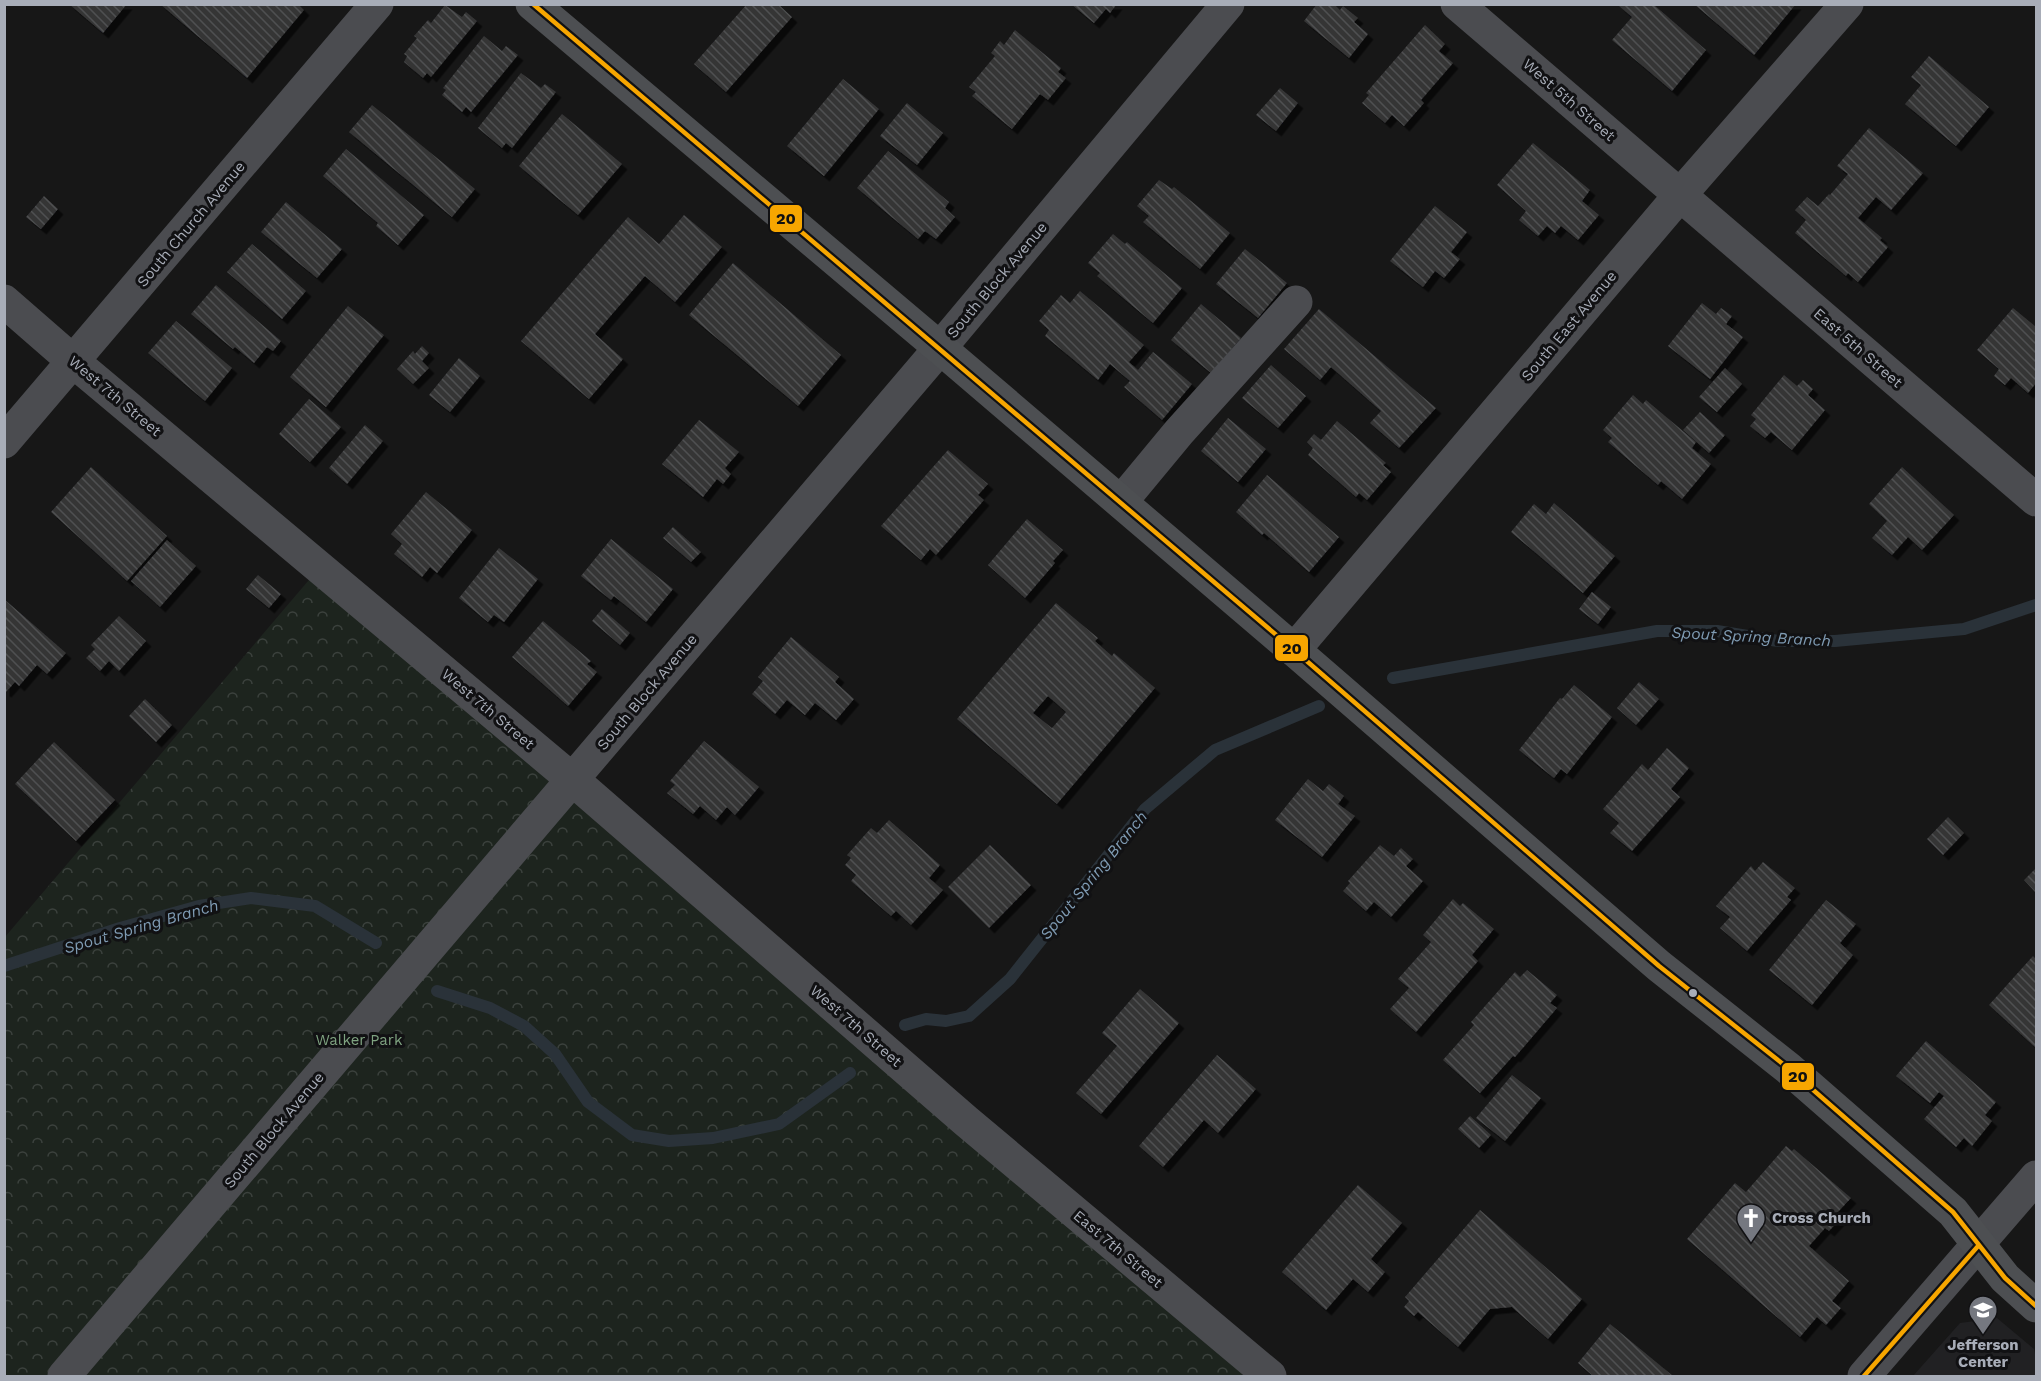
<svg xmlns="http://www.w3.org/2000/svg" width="2041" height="1381" font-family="'Work Sans',sans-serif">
	<defs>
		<pattern id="forest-crowns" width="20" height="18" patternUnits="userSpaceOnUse" patternTransform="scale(1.5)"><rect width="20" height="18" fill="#1d241e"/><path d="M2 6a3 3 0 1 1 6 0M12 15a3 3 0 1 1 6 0" fill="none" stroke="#3b413d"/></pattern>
		<pattern id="building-back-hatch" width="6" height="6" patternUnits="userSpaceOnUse" patternTransform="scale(1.5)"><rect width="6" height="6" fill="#353536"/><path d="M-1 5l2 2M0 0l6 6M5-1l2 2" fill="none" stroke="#4f5051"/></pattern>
		<filter id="shadow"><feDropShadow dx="5.5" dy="5.5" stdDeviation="0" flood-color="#0009"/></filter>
	</defs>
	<rect width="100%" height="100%" fill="#171717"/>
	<path fill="#212123" d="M1997,1318l37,31 2,9v18h-123l47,-53z"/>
	<path fill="url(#forest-crowns)" d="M320,567l949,809h-1264v-439z"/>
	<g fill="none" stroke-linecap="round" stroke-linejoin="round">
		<path stroke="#2a3239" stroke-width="12" d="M1393,678l264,-47h60l61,10h57l129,-12 72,-24
			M4,966l116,-38 79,-22 52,-8 64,8 61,37
			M437,991l53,17 34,18 31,28 33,48 44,33 37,6 44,-3 66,-14 71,-51
			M905,1025l21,-6 20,2 23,-5 41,-37 135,-170 70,-59 104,-44"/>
	</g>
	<path fill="url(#building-back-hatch)" fill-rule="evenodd" filter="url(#shadow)" d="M69,4h58l-24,29z
		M160,4h138l6,6 -57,68z
		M747,4h31l14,13 -66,75 -32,-28z
		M1071,4h46l-7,9 -4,-4 -12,14z
		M1317,4h17l6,6 3,-4 15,12 -4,4 14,12 -19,24 -45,-37z
		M1621,4h32l53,46 -34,41 -60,-51 20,-23 -13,-11z
		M1694,4h102l-42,51z
		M445,5l17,12 4,-5 11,9 -46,56 -4,-4 -4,5 -19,-16 3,-6 -3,-2 13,-16 -3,-2 14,-16 3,3z
		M1425,25l20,19 -6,7 14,12 -32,37 3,3 -20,23 -12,-11 -7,8 -23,-20 7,-8 -3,-2z
		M1015,30l46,38 -3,4 8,6 -18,22 -8,-6 -28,35 -40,-33 4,-4 -7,-5 26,-31 -4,-3 9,-12 4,4z
		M484,36l18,15 4,-5 12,9 -47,57 -5,-5 -4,5 -20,-17 4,-5 -3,-2z
		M1929,56l60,51 -33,39 -51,-42 16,-19 -10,-8z
		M521,73l20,15 4,-4 11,8 -44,56 -6,-5 -4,5 -24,-20z
		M843,79l36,30 -55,67 -37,-30z
		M1280,88l18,15 -22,28 -20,-16z
		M907,103l36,30 -26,32 -37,-29z
		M372,105l103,84 -23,28 -103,-85z
		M562,114l60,50 -44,51 -59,-49z
		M1869,128l54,45 -32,37 -15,-13 -18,21 24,20 -2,2 8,7 -30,35 -10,-9 -2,3 -51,-43 11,-13 -11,-10 12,-13 11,9 11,-12 1,1 18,-21 -11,-8z
		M1533,143l57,47 -8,11 17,14 -21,25 -17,-14 -6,7 -8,-7 -9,10 -19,-16 7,-9 -29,-26z
		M346,149l78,66 -26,30 -22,-19 2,-3 -55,-47z
		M888,151l61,51 -4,6 10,9 -19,22 -11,-8 -7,8 -61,-51z
		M1159,180l13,9 2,-2 56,46 -30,36 -57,-47 6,-6 -12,-10z
		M44,196l14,13 -17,20 -15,-12z
		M286,202l56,47 -25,29 -56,-46z
		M1435,206l32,26 -16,20 9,7 -16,19 -9,-7 -12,16 -33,-26z
		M684,215l38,32 -47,55 -30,-26 -50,58 28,25 -34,40 -68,-58 107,-124 31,27z
		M1113,234l12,10 2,-2 55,46 -29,35 -56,-47 3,-3 -12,-10z
		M252,244l54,47 -24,28 -55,-47z
		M1245,249l42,34 -29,35 -42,-34z
		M733,263l108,92 -43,51 -109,-91z
		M216,285l65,56 -8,10 -6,-4 -13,16 -19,-16 -2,2 -42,-35z
		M1080,291l64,54 -15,17 9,8 15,-18 39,32 -30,36 -38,-33 6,-6 -20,-17 -12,16 -53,-44 4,-6 -10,-9 22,-26 9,8z
		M1702,303l14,11 5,-6 11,8 -6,8 17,13 -33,42 -42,-33z
		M1201,304l40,34 -30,35 -40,-33z
		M348,306l36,29 -58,72 -36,-30z
		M2013,308l23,19v56l-8,10 -17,-15 -6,7 -11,-9 5,-7 -22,-19z
		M1319,309l117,99 -37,40 -29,-25 11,-12 -50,-44 -11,13 -36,-31z
		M176,321l56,47 -27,33 -57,-48z
		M422,346l7,7 -7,8 7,7 -16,16 -16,-15 16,-18 2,3z
		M459,358l21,18 -30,36 -21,-17z
		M1271,365l35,31 -28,32 -36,-30z
		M1725,368l17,16 -25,28 -18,-15z
		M1784,375l13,11 6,-6 10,9 -5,6 17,15 -33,40 -21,-18 -6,6 -15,-12 6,-7 -5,-4z
		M1633,395l10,9 3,-4 50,42 -4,6 19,16 -29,35 -21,-18 -3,4 -50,-43 4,-4 -9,-8z
		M309,399l32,28 -31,35 -31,-28z
		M1700,412l25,23 -16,18 -26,-23z
		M1228,418l38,31 -28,33 -37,-31z
		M699,420l40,32 -14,16 6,6 -8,10 -6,-5 -14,18 -41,-33z
		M1337,421l49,42 -3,2 8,7 -24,28 -8,-7 -3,4 -48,-42 5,-7 -6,-6 7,-8 7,6z
		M365,425l18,16 -36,43 -18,-16z
		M948,450l40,34 -10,11 6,5 -33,38 -15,17 -6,-6 -9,11 -40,-34z
		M91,467l76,69 -40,45 -76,-69z
		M1902,467l52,48 -32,35 -14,-13 -16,18 -20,-17 15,-17 -18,-17z
		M1267,475l72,62 -30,35 -45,-39 -2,2 -26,-23z
		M426,492l46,38 -35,43 -7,-6 -8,10 -28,-23 8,-10 -11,-10z
		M1554,503l61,53 -32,37 -72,-61 23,-28 12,10z
		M1027,519l36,31 -10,11 2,2 -30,35 -37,-33z
		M673,527l28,25 -10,10 -28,-24z
		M611,539l62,50 -27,33 -32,-26 -3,4 -30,-24z
		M167,540l29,26 -36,41 -29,-26z
		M499,548l39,31 -34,43 -10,-7 -6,7 -29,-24z
		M258,575l23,19 -12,14 -23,-19z
		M1592,592l19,15 -13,17 -19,-15z
		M4,599l62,54 -19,21 -10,-9 -18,21 -4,-4 -9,10 -2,-1z
		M1056,603l42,35 -3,3 17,15 2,-3 41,35 -98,116 -100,-85zM1048,696l18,16 -14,16 -19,-15z
		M602,609l28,24 -10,12 -28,-24z
		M119,616l27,25 -27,30 -10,-10 -9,10 -14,-13 9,-9 -4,-4z
		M543,621l48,40 -4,3 10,8 -29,34 -56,-49z
		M791,637l48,40 -4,5 19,17 -18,21 -21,-17 -10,12 -18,-15 -12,14 -23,-20 11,-13 -5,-4z
		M1639,682l20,17 -23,26 -19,-17z
		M1574,685l38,32 -45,57 -6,-5 -7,9 -35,-28 41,-52 2,1z
		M145,699l27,26 -16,17 -27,-26z
		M704,741l55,46 -24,28 -8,-8 -11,13 -16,-14 -7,8 -26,-21 8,-8 -5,-4z
		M54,742l61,58 -39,41 -61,-57z
		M1667,748l22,20 -18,21 9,8 -48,54 -22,-18 9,-10 -16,-14 39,-45 6,6z
		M1308,779l15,12 6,-7 15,12 -6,8 17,12 -33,41 -47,-37z
		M1948,817l16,16 -21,22 -16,-16z
		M889,820l51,45 -11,13 14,12 -32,35 -15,-14 -5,5 -40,-35 5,-6 -11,-10 6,-7 -4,-3 24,-27 6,5z
		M990,845l41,40 -42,43 -41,-41z
		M1380,845l14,11 7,-8 12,11 -7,7 17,15 -32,36 -17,-15 -8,9 -23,-20 7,-8 -2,-2z
		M1763,862l32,26 -8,9 4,3 -44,51 -27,-23 10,-11 -14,-11 35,-40 4,5z
		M2036,868v25l-12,-13z
		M1453,899l7,7 3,-3 31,26 -22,26 6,6 -62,71 -26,-23 19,-21 -11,-9 33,-37 -8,-7z
		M1826,900l30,24 -16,19 13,12 -41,50 -43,-35z
		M2033,956l3,3v89l-47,-43z
		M1527,970l30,25 -7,8 7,5 -42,49 -2,-1 -33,37 -37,-33 31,-35 -3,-3 44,-50 5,5z
		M1140,989l39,34 -78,91 -25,-21 41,-47 -15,-13z
		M1926,1041l70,61 -11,13 7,6 -20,25 -8,-8 -8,9 -32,-28 20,-23 -5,-4 -9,11 -34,-27z
		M1217,1055l39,34 -38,44 -14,-13 -41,47 -24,-21z
		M1512,1075l29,23 -36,43 -29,-23z
		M1470,1116l21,19 -12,13 -21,-19z
		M1786,1146l6,5 2,-2 57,49 -16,17 5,4 -11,12 -4,-3 -16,18 40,35 -17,20 9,7 -15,17 -9,-8 -17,20 -113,-98 48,-56 11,9z
		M1358,1185l44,38 -31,36 14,13 -17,20 -15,-13 -27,31 -44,-38z
		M1480,1210l102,89 -34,40 -36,-32 -22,2 -32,38 -40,-35 -4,4 -10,-9 5,-6 -4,-4z
		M1610,1324l63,52h-80l-15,-13z"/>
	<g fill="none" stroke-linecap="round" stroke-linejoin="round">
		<path stroke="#4b4c50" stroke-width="33" d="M1457,4l579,496
			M4,301l70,61 499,418 393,341 304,255
			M4,442l373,-438
			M1121,502l58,-70 117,-130
			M1294,650l386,-455 167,-191
			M64,1376l876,-1028 288,-344
			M1864,1376l172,-199"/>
		<path stroke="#4d4f52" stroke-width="33" d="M532,4l408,344 354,302 365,316 129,102 165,144 52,66 31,28"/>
		<g stroke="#111113" stroke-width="9">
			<path id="bus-1" d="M533,4l761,646 365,316 129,102 165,144 52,66 31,28
				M1864,1376l115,-131"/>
		</g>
		<use href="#bus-1" stroke="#f7a600" stroke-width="4.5"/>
	</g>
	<defs>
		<g id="church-pin" transform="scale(1.5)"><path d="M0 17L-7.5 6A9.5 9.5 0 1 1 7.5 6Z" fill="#757880" stroke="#111113"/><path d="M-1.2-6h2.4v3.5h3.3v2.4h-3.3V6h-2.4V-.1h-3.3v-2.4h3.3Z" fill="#fff"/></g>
		<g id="school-pin" transform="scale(1.5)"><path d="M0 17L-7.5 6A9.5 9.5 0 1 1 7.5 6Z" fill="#757880" stroke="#111113"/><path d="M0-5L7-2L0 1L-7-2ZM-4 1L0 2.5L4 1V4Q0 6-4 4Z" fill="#fff"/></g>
	</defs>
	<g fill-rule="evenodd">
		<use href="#church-pin" x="1751" y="1218"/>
		<use href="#school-pin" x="1983" y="1310"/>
	</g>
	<circle fill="#a8adb8" stroke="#111113" stroke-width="2" cx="1693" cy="993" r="5"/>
	<g text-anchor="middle" stroke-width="6" stroke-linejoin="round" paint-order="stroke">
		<g font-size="15" fill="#a8adb8" stroke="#111113">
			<text transform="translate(1569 100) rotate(41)" y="5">West 5th Street</text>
			<text transform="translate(191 224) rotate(-50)" y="5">South Church Avenue</text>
			<text transform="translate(997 280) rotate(-50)" y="5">South Block Avenue</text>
			<text transform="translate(1569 326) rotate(-50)" y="5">South East Avenue</text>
			<text transform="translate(1858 348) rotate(41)" y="5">East 5th Street</text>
			<text transform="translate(115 396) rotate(40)" y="5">West 7th Street</text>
			<text transform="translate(647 692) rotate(-50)" y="5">South Block Avenue</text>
			<text transform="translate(488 709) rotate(40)" y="5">West 7th Street</text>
			<text transform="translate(856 1026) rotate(41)" y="5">West 7th Street</text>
			<text transform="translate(274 1130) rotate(-50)" y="5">South Block Avenue</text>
			<text transform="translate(1118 1249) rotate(40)" y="5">East 7th Street</text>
		</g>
		<g font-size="15" fill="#7fa381" stroke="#111113">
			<text x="359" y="1045">Walker Park</text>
		</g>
		<g font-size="15" font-weight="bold" fill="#a8adb8" stroke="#111113" text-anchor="start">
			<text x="1772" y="1223">Cross Church</text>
			<text x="1983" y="1350" text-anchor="middle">Jefferson<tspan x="1983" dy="17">Center</tspan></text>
		</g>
		<g font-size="16" font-style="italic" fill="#7f9bb3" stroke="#111113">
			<text transform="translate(1751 636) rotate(3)" y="6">Spout Spring Branch</text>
			<text transform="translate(1093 875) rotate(-51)" y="6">Spout Spring Branch</text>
			<text transform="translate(141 926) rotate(-16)" y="6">Spout Spring Branch</text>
		</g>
	</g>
	<g stroke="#111113" stroke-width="2">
		<rect x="769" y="204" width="34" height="29" rx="6" fill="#f7a600"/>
		<rect x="1274" y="634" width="35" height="28" rx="6" fill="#f7a600"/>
		<rect x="1781" y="1062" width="34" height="29" rx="6" fill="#f7a600"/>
	</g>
	<g font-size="16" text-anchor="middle" font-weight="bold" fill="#111">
		<text x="786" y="224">20</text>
		<text x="1292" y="654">20</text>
		<text x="1798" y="1082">20</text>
	</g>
	<rect width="2041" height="1381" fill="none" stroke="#a8adb8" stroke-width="12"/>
</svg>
